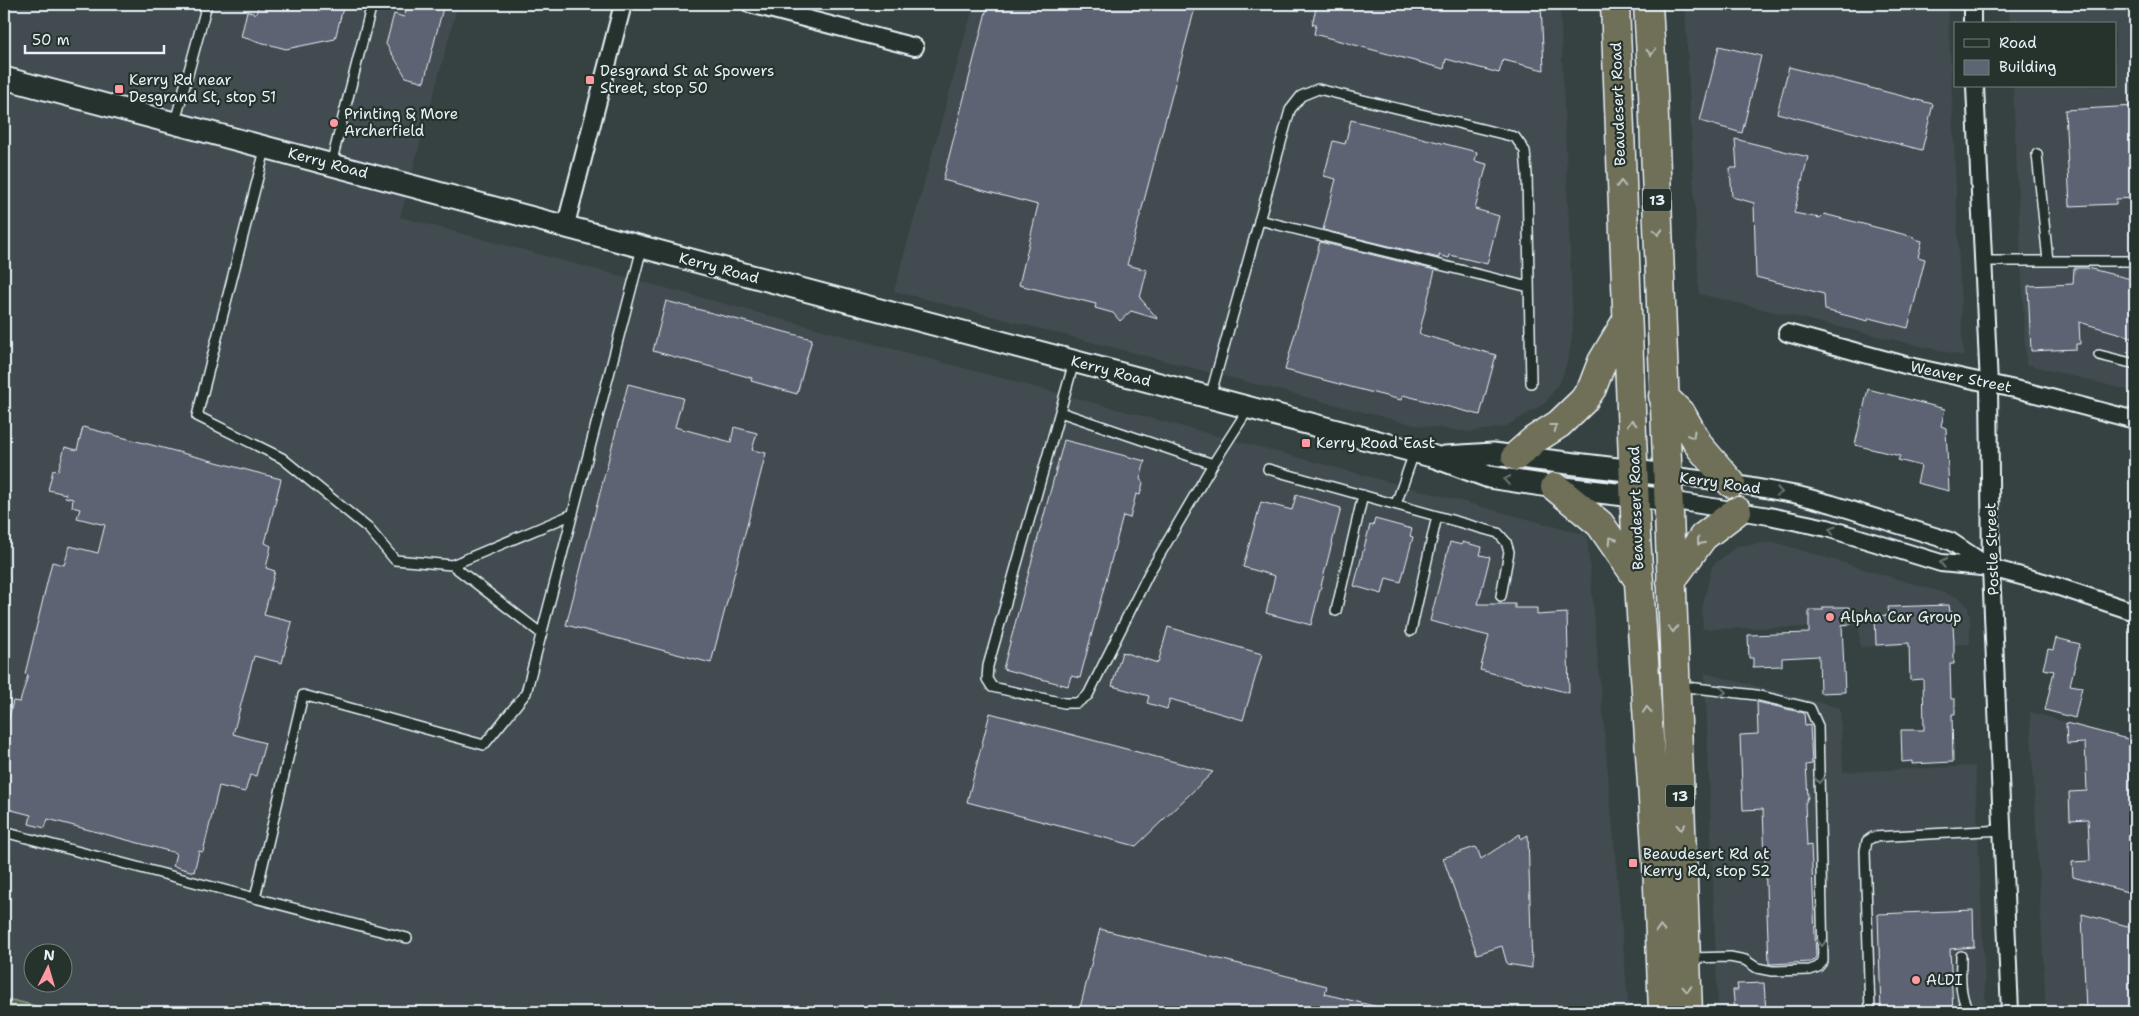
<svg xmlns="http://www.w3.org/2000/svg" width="2139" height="1016" font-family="'Shantell Sans',sans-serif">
	<rect width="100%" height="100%" fill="#364242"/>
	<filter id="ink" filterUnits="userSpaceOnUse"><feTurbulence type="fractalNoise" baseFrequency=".02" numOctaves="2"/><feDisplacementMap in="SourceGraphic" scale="10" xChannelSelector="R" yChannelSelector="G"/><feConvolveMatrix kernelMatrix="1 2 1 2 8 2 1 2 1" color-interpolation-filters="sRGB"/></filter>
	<g filter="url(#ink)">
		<path fill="#424c50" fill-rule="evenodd" d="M4,4h454l-58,213 1187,318 42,477h-1567l-58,-14zM32,954h30v30h-30z
			M974,4h586l13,325 -4,27 -8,24 -16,23 -40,24 -35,5 -56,-7 -520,-134z
			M1685,4h263l15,352 -264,-62z
			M2009,4h126v388l-109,-28 -13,-278h102v-62h-105z
			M1774,542l186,56 7,8 3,10v28l-110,3 -1,-21 -156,3 -1,-19 10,-44 25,-20z
			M1705,673l135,35 3,64 132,-6 11,246h-268z
			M2030,712l105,29v271h-89z"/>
		<path fill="#586f54" stroke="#a0b0a6" d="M4,998l58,14h-58z"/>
		<path fill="#5d6472" stroke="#e8f1f8" d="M259,4h85l-9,35 -49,10 -45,-12 6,-26 9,3z
			M408,4h36l-20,78 -18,-5 -20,-33 8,-30 10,3z
			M988,4h208l-69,261 20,5 -7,28 18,21 -27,-8 -11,10 -7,-8 -18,-5 1,-4 -77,-19 19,-80 -95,-25z
			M1317,4h224l3,66 -41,-10 -4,13 -53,-14 -2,10 -130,-35 2,-10 -4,1z
			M1719,46l42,10 -19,77 -42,-12z
			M1789,67l144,37 -11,46 -145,-37z
			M2135,106v92l-19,1v5l-46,2 -5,-96z
			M1351,120l126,32 -2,9 12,3 -12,45 24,7 -12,48 -37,-9 -1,3 -10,-3v3l-116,-28 13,-51 -12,-3 9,-35 12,3z
			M1735,139l73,18 -14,56 26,5 4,-4 90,23v2l8,2 -4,16 7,2 -17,69 -39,-10 -1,3 -43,-11 -1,-16 -68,-17 -2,-74 -22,-6 -2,-29h7z
			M1320,242l115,28 -16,64 77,21 -16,60 -77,-20 -2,5 -116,-30z
			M2074,268h13l48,12v58l-56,-16 1,22h-4v5l-45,2 -3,-65 45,-2z
			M666,301l146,38 -15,55 -46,-13 1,-3 -99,-27z
			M628,384l55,14 -8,29 56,15 3,-15 23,6 -5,17 14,3 -55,210 -145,-38z
			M1868,389l77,20 -4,17 5,2 3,63 -32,-8 4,-17 -23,-6 2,-4 -45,-11z
			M83,427l198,52 -16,64 6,3 -5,22 9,3 -11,44 28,7 -10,41 -28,-7 -21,78 32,9 -9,33 -6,-1 -5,17 -26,-6 -16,66 -4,-1 -5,21 -21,-6 3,-13 -128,-34 -3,9 -16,-4 2,-9 -27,-7v-69l9,-38 7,1 8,-27 -3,-1 27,-112 12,3 6,-19 28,7 7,-28 -28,-7 3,-9 -8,-2 1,-8 -8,-2 1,-3 -18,-4 5,-20 5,1 7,-24 12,3z
			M1064,440l81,21 -5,18 3,4 -3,12 -4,-1 -6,24 -7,-2 -43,162 -9,-2 -3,10 -65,-17z
			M1296,495l45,13 -30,117 -45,-12 9,-37 -32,-9 18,-65 31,8z
			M1375,519l37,10 -2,7 3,1 -12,45 -15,-4 -4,16 -28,-8 16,-61 3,1z
			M1450,542l12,3v-3l20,5 -2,8 10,2 -12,47h37v4h22v7l30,-2 2,80 -89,-23 9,-34 -59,-15z
			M1949,605l1,7h2l2,29v23h-4l1,35h4v15h-3l1,48 -41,2v-3l-10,1 -1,-32h23l-1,-51 -13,1 -1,-37 -33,2 -1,-29 14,-1 -1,-8z
			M1823,607h27l1,17 -9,1 3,67 -25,1 -1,-37 -37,2v8l-29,1v-9h-4l-1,-23 61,-2v-23h14z
			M1168,627l94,27 -19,66 -73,-21 -3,10 -20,-6 2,-7 -37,-10 10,-34 36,11z
			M2056,638l24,6 -10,41 12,2 -7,31 -30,-8 9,-39 -11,-2 5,-20 5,1z
			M1757,702l47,11 1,13 5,-1 2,39 -6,1 2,32 -3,7 2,42 4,-1 5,112 -5,5 -42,2 -6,-155 -20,1 -3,-75 18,-1z
			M990,713l223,59 -77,74 -169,-44z
			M2066,723l69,18v153l-62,-17 -1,-15 18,-1 -2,-42 -18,1 -1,-28 18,-1 -2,-48 -18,1z
			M1520,834l1,5 7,-4 4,133 -25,-4 -5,-18 -25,8 -34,-96 32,-11 2,1 4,11z
			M1973,910l1,37 -24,2 3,63h-72l-3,-98z
			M2082,914l53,14v84h-49z
			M1100,929l227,57 -2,8 53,13v5h-299z
			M1764,983l2,29h-31l-2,-22h5l-1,-6z"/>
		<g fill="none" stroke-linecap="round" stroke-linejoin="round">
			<g stroke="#e8f1f8" stroke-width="12">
				<path id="service" d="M175,122l32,-118
					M266,146l-69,270 85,42 87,71 26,31 57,5 121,-51
					M2037,154l11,107
					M331,164l41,-160
					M1259,220l270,67
					M1982,261h153
					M2099,355l36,9
					M1074,362l-86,304 -1,13 5,8 72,16h13l11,-8 61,-122 64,-109 36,-56
					M1210,397l80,-287 11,-14 17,-7 197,48 10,14 2,23 4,209
					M1060,412l153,52
					M1268,469l230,64 8,9 3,10 -8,44
					M1396,504l18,-51
					M452,565l90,69
					M1336,611l27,-116
					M1411,631l26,-115
					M1678,686l78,9 54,13 8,18 5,235 -5,6 -8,3 -38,1 -15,-3 -12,-8 -15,-3 -41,1
					M4,832l403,106
					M255,898l48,-203 181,50 42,-52 116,-445
					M1961,956c0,17 -3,44 10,56
					M1870,1012l-5,-161 2,-10 6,-4 130,-7"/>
			</g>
			<g stroke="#e8f1f8" stroke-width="20">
				<path id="minor" d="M750,4l165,43
					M1972,4v20
					M1975,86l14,299 2,183 19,444
					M565,228l58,-224
					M1787,333l122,33 115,25 111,29
					M1667,475l64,8 67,12 34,9 118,37 39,26
					M1669,500l100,16 58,12 114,35 50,5 56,15 88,29"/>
			</g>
			<g stroke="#e8f1f8" stroke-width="25">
				<path id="tertiary" d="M4,78l1431,379 54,20 66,10 114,13
					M1445,457l48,-3 174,21"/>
			</g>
			<g stroke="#e8f1f8" stroke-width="31">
				<path id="trunk" d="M1615,4l21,532 21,326 6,150
					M1648,4l5,89 35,919
					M1663,396l19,19 18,32 31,36
					M1516,456l18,-16 25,-16 24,-23 9,-13 10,-26 25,-42
					M1555,487l45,37 38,55
					M1671,581l32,-44 34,-26"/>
			</g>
			<use href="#service" stroke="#26332d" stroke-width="9"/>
			<use href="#minor" stroke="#26332d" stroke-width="16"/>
			<use href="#tertiary" stroke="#26332d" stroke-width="21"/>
			<use href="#trunk" stroke="#706f59" stroke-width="28"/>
		</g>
		<defs><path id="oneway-chevron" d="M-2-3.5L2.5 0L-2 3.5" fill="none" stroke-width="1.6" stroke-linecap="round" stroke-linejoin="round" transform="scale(1.25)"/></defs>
		<g stroke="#b8bdb8">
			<use href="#oneway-chevron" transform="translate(1651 52) rotate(87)"/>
			<use href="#oneway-chevron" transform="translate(1621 184) rotate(-92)"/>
			<use href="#oneway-chevron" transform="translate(1658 232) rotate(88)"/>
			<use href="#oneway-chevron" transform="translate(1632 423) rotate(-93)"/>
			<use href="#oneway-chevron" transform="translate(1554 427) rotate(-37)"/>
			<use href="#oneway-chevron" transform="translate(1692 435) rotate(59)"/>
			<use href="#oneway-chevron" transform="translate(1612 540) rotate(-123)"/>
			<use href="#oneway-chevron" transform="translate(1700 542) rotate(129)"/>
			<use href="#oneway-chevron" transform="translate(1673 629) rotate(88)"/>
			<use href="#oneway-chevron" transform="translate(1647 710) rotate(-94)"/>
			<use href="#oneway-chevron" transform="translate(1681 827) rotate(88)"/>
			<use href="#oneway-chevron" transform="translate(1660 929) rotate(-93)"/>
			<use href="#oneway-chevron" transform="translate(1687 989) rotate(88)"/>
		</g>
		<g stroke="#6a7674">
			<use href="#oneway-chevron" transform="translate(1507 480) rotate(-171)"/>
			<use href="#oneway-chevron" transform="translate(1779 492) rotate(10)"/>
			<use href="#oneway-chevron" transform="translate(1832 530) rotate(-164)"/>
			<use href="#oneway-chevron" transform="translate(1943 563) rotate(-170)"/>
			<use href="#oneway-chevron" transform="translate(1723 692) rotate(7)"/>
			<use href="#oneway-chevron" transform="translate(1819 780) rotate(89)"/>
			<use href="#oneway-chevron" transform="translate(1822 943) rotate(89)"/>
		</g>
	</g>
	<g fill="#ff9aa2" stroke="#26332d" stroke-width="2">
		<rect x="585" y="75" width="10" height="10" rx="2.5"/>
		<rect x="114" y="84" width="10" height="10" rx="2.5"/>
		<circle cx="334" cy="123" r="5"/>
		<rect x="1301" y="438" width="10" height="10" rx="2.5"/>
		<circle cx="1830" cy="617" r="5"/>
		<rect x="1628" y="858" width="10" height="10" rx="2.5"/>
		<circle cx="1916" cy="980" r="5"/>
	</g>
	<g text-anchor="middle" stroke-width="4.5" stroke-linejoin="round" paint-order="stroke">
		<g fill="#26332d" stroke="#aeb8bb" stroke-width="1">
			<rect x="1643" y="188.5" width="28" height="23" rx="4"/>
			<rect x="1666" y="784.5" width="28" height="23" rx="4"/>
		</g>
		<g font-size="14" font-weight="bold" fill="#e8f1f8">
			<text x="1657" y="205">13</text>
			<text x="1680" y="801">13</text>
		</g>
		<g font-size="15" fill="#e8f1f8" stroke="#26332d" text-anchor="start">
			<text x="600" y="76">Desgrand St at Spowers<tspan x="600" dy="17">Street, stop 50</tspan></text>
			<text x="129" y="85">Kerry Rd near<tspan x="129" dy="17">Desgrand St, stop 51</tspan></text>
			<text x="344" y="119">Printing &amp; More<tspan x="344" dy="17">Archerfield</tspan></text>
			<text x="1316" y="448">Kerry Road East</text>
			<text x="1840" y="622">Alpha Car Group</text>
			<text x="1643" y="859">Beaudesert Rd at<tspan x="1643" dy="17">Kerry Rd, stop 52</tspan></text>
			<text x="1926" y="985">ALDI</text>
		</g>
		<g font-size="15" fill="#e8f1f8" stroke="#26332d">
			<text transform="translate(1618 104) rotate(-92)" y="5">Beaudesert Road</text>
			<text transform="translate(328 163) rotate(15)" y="5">Kerry Road</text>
			<text transform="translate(719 268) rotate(15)" y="5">Kerry Road</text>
			<text transform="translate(1111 371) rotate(15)" y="5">Kerry Road</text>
			<text transform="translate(1961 377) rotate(12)" y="5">Weaver Street</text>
			<text transform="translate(1720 483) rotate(8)" y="5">Kerry Road</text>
			<text transform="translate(1636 508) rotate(-92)" y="5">Beaudesert Road</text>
			<text transform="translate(1992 549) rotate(-92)" y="5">Postle Street</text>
		</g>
	</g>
	<rect width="2139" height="1016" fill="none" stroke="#26332d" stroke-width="20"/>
	<rect x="10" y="10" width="2119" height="996" fill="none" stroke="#e8f1f8" stroke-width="2" filter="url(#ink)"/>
	<rect x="1954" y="22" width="162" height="65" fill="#26332d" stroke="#747f7e"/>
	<rect x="1964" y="39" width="25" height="8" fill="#26332d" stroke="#747f7e"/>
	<text x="1999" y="48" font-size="15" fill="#e8f1f8">Road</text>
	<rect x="1964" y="60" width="25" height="15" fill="#5d6472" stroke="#747f7e"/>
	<text x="1999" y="72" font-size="15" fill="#e8f1f8">Building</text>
	<g transform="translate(48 968) rotate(5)"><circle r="24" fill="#26332d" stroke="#747f7e"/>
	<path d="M0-4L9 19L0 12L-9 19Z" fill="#ff9aa2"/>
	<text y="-8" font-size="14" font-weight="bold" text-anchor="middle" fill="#e8f1f8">N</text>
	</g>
	<path d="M25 45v8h139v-8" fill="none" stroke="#e8f1f8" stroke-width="2.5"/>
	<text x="32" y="45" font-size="15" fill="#e8f1f8" stroke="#26332d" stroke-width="4" paint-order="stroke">50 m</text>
</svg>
